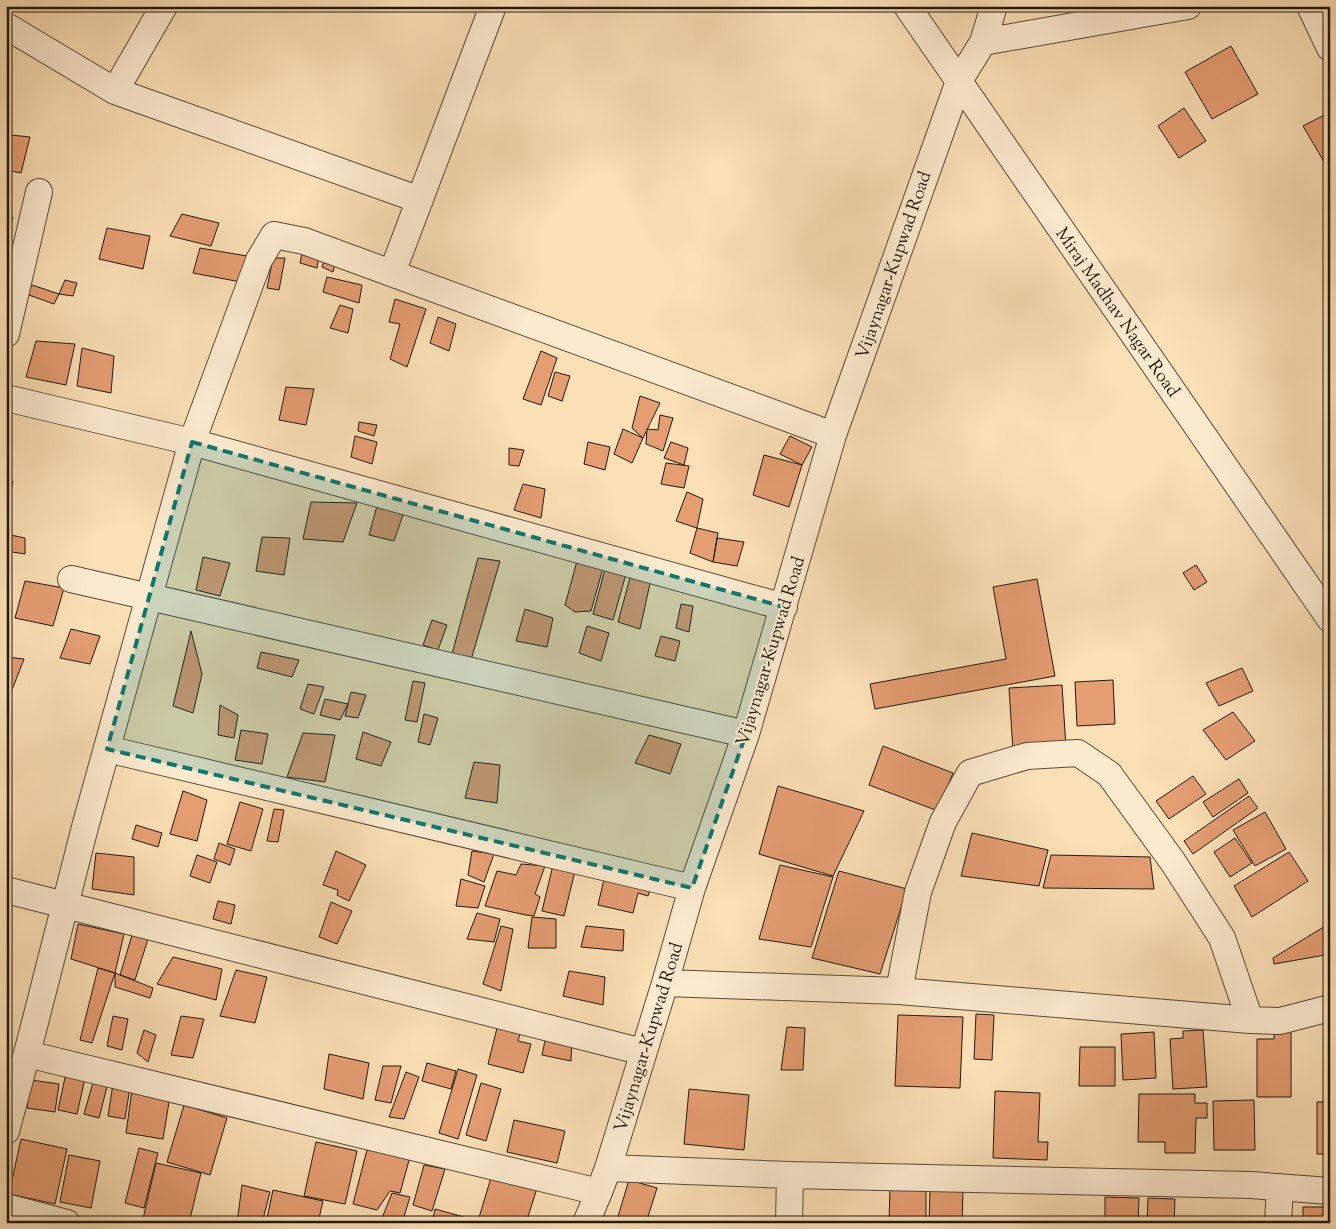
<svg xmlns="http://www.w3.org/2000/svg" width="1336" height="1229" font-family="'Sorts Mill Goudy',serif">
	<rect width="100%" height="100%" fill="#fbdfb5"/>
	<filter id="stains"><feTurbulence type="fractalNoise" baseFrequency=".004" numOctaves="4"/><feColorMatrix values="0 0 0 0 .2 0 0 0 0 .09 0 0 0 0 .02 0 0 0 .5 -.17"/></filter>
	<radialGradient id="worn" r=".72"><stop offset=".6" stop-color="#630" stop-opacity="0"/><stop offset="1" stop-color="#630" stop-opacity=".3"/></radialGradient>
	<path fill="#e59d72" stroke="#221811" d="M1231,46l27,48 -46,25 -27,-47z
		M1184,108l22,33 -27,17 -21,-32z
		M1330,112v60l-27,-46z
		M11,135l19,2 -9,36 -15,-3v-22z
		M182,214l37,9 -8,23 -41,-10z
		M6,215l7,2 -6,21h-1z
		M107,228l43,8 -7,33 -44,-10z
		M200,248l47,8 -6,26 -48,-9z
		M302,253l17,3 -2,12 -17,-5z
		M325,257l11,3 -3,12 -11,-5z
		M273,258h12l-6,32 -12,-2z
		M327,277l35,8 -3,18 -36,-11z
		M65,280l12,3 -4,13 -14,-2z
		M32,285l27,9 -5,10 -28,-10z
		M395,299l31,10 -19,58 -17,-8 10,-35 -11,-2z
		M340,305l13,4 -5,24 -18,-5z
		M438,317l18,7 -7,27 -19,-8z
		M36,341l39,3 -9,41 -40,-8z
		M82,348l32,8 -3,37 -34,-7z
		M541,351l16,7 -16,47 -18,-6z
		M555,372l15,4 -8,25 -14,-5z
		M286,387l28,2 -8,36 -27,-5z
		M640,396l20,7 -17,35 -11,-10z
		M660,415l13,3 -10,33 -17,-7 1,-15 11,1z
		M359,422l18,3 -3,11 -16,-5z
		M623,429l20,9 -11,25 -18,-9z
		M355,436l22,6 -5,22 -21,-7z
		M790,436l22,11 -10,18 -22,-11z
		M588,442l22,5 -5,23 -21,-6z
		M671,442l17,6 -4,17 -20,-7z
		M509,448l15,2 -5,16 -10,-1z
		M764,455l38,10 -13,42 -36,-12z
		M666,463l23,3 -5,22 -23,-4z
		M6,480l7,1 -7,38z
		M523,484l22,5 -4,29 -27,-8z
		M687,492l16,7 -6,29 -21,-7z
		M311,502l46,1 -14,39 -40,-3z
		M377,506l27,6 -10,29 -25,-6z
		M697,528l21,5 -5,29 -23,-9z
		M6,534l19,4v16l-19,-3z
		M262,537l28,1 -6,37 -28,-4z
		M717,538l27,4 -7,24 -24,-4z
		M203,557l27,6 -10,33 -24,-6z
		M478,558l22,3 -29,99 -19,-6z
		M577,561l26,7 -12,43 -16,1 -10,-7z
		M1196,565l11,17 -13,8 -11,-17z
		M605,569l21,5 -13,46 -20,-6z
		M631,574l20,5 -11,50 -22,-7z
		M1037,579l18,97 -180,33 -5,-25 136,-25 -13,-72z
		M25,581l39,7 -11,38 -38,-8z
		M681,604l12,2 -4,26 -13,-4z
		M525,609l28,9 -6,29 -31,-6z
		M432,620l15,5 -9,25 -15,-5z
		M587,626l22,7 -8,28 -22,-8z
		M71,629l29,7 -10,28 -30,-6z
		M191,631l11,43 -9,39 -20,-7z
		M661,636l19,5 -5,20 -20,-5z
		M261,652l38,8 -7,17 -35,-9z
		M6,657l18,2 -14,36 -4,-1z
		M1242,668l11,23 -34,15 -13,-23z
		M1113,680l2,44 -38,2 -2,-44z
		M413,681l12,2 -8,39 -12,-2z
		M308,684l16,3 -10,27 -14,-5z
		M1062,685l4,63 -53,3 -4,-63z
		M351,692l15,3 -8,23 -13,-2z
		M325,699l23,5 -8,16 -20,-5z
		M220,705l18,10 -4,23 -16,-3z
		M1233,712l22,29 -29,19 -23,-30z
		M424,714l14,4 -8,27 -12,-3z
		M241,730l27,4 -6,30 -27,-4z
		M363,732l28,10 -10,24 -25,-7z
		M303,733l32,2 -10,47 -38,-5z
		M649,735l32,9 -11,30 -35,-11z
		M883,746l70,27 -15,38 -69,-26z
		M474,762l26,3 -3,38 -32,-5z
		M1193,776l13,18 -37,25 -13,-18z
		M1239,779l9,14 -35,24 -10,-15z
		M778,786l86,25 -31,65 -74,-22z
		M183,791l24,9 -10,41 -27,-7z
		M1249,796l9,12 -65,46 -9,-13z
		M240,802l23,7 -12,42 -24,-7z
		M274,809l10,1 -6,32 -11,-1z
		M1265,812l21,37 -31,17 -22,-36z
		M136,825l26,8 -4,14 -26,-8z
		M972,833l76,17 -9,36 -78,-10z
		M1235,838l17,25 -22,14 -16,-25z
		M219,843l16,6 -5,16 -16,-6z
		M336,851l30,14 -17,36 -12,-6 1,-5 -15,-5z
		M472,851l22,3 -10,28 -16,-7z
		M1289,852l19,29 -56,36 -18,-31z
		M96,853l38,4v38l-42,-6z
		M197,855l20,7 -7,21 -20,-7z
		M1051,855l99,2 4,32 -111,-1z
		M521,864l24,2 -10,28 5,3 -6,19 -8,-1 -41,-9 12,-35 19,4z
		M553,865l22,6 -11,45 -22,-5z
		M780,865l53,12 -22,70 -52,-8z
		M839,871l68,18 -27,85 -68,-16z
		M461,879l24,7 -7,22 -22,-2z
		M604,879l46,11 -2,6 -10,-3 -5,20 -35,-8z
		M218,901l17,4 -4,19 -18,-5z
		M331,902l21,9 -15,33 -18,-7z
		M477,913l23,6 -6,23 -27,-3z
		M532,917l24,2v29h-28z
		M1330,923v39l-5,-7 -51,9 -1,-6z
		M78,924l46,10 -9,39 -44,-14z
		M501,926l12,3 -12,62 -18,-7z
		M586,926l38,4 -1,21 -42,-4z
		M133,932l16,4 -14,44 -15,-5z
		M173,957l49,12 -6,31 -59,-16z
		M98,968l17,5 -23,70 -12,-3z
		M236,970l31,7 -12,46 -35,-7z
		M569,971l36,6 -2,28 -40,-9z
		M115,973l38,15 -3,10 -35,-11z
		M976,1014l18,1 -2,45 -18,-1z
		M898,1015l65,2 -3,71 -65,-2z
		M113,1016l15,3 -6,31 -15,-4z
		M181,1016l23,3 -11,39 -22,-3z
		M523,1023l-5,18 13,3 -8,29 -35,-9 9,-36z
		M787,1027l18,1 -2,42h-22z
		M144,1030l12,5 -8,27 -11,-9z
		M1203,1030l4,57 -34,2 -3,-50 13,-1v-7z
		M1274,1030h17v67h-34v-58h17z
		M547,1031l25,6 -1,24 -29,-6z
		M1154,1032l2,46 -33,2 -2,-46z
		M1080,1047h35v39h-36z
		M329,1054l40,9 -6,36 -39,-10z
		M427,1063l29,8 -5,18 -29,-8z
		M383,1066h18l-10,37 -16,-3z
		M458,1069l19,6 -19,64 -19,-6z
		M406,1072l13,5 -15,42 -15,-2z
		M66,1073l19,5 -8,36 -19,-4z
		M94,1079l14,4 -9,35 -15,-4z
		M31,1080l28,4 -4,28 -28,-4z
		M481,1083l20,6 -15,52 -20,-6z
		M113,1084l17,3 -5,32 -17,-3z
		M689,1089l60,6 -5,55 -60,-6z
		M132,1090l38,6 -7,43 -37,-6z
		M995,1091l45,2 -2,49h10l-1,18 -54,-2z
		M1139,1094h56v9h12v15h-11l-1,35h-30v-11h-27z
		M1254,1100l1,50h-41l-1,-49z
		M1317,1102h13v52h-13z
		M184,1105l43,13 -17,57 -43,-13z
		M514,1120l51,11 -8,32 -50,-11z
		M21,1139l46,10 -12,55 -46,-10z
		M316,1142l41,9 -12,53 -41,-8z
		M369,1142l42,11 -11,40 -10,-2 -13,19 -24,-6z
		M139,1148l19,5 -14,55 -19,-5z
		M69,1155l31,6 -9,47 -31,-6z
		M156,1163l45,10 -12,50h-47z
		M424,1165l21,4 -13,42 -19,-6z
		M493,1171l45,14 -12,38h-42l-6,-2z
		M629,1180l28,8 -11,35h-30z
		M242,1185l28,7 -8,31h-25z
		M890,1187l36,1v35h-37z
		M273,1190l50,11 -5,22h-52z
		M930,1190l33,1 -1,32h-33z
		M392,1193l18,4 -8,26h-22z
		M1105,1197l34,1 -1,25h-33z
		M1148,1198l27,1 -1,24h-27z
		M1303,1207h27v16h-27z
		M435,1209l29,8 -2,6h-30z"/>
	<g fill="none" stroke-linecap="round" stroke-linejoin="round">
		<g stroke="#584a3a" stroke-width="28">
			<path id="minor" d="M164,6l-49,85 305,109
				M907,6l423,613
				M1310,6l20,42
				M6,26l109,65
				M983,42l205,-36
				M392,273l101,-267
				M6,334l33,-142
				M6,398l186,44 592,165
				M71,579l675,155
				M107,749l585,139
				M6,890l637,162
				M665,983l234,8 351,29 30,1 50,-13
				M899,991l19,-99 25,-70 27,-49 57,-17 51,-3 31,21 64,88 49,76 28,82
				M27,1054l572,138
				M6,1131l24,-89 55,-215 107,-385 67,-182 15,-25 30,6 529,194
				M608,1168l182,7 -1,48
				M790,1175l461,10 79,6
				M6,1207l61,16
				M586,1223l13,-31 9,-24 57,-185 27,-95 54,-154 87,-299 126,-354 24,-39 11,-36
				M1278,1223l2,-36"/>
		</g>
		<use href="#minor" stroke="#fceacf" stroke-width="26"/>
	</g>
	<path fill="#0f766e" fill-opacity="0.2" stroke="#0f766e" stroke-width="4" stroke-dasharray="10 6" stroke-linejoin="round" d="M192,442l592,165 -38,127 -54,154 -585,-139z"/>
	<g text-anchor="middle" stroke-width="4.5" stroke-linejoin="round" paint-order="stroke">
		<g font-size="18" fill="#221811" stroke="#fceacf">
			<text transform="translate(893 265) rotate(-71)" y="6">Vijaynagar-Kupwad Road</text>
			<text transform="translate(1118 312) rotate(55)" y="6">Miraj Madhav Nagar Road</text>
			<text transform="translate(770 651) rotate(-73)" y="6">Vijaynagar-Kupwad Road</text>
			<text transform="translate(648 1037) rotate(-73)" y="6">Vijaynagar-Kupwad Road</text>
		</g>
	</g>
	<rect width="1336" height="1229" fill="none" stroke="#fbdfb5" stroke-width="25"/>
	<rect x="8" y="8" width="1321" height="1214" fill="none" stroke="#221811" stroke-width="2.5"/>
	<rect x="12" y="12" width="1311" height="1204" fill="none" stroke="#221811"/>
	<rect width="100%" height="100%" filter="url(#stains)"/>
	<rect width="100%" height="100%" fill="url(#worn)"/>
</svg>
